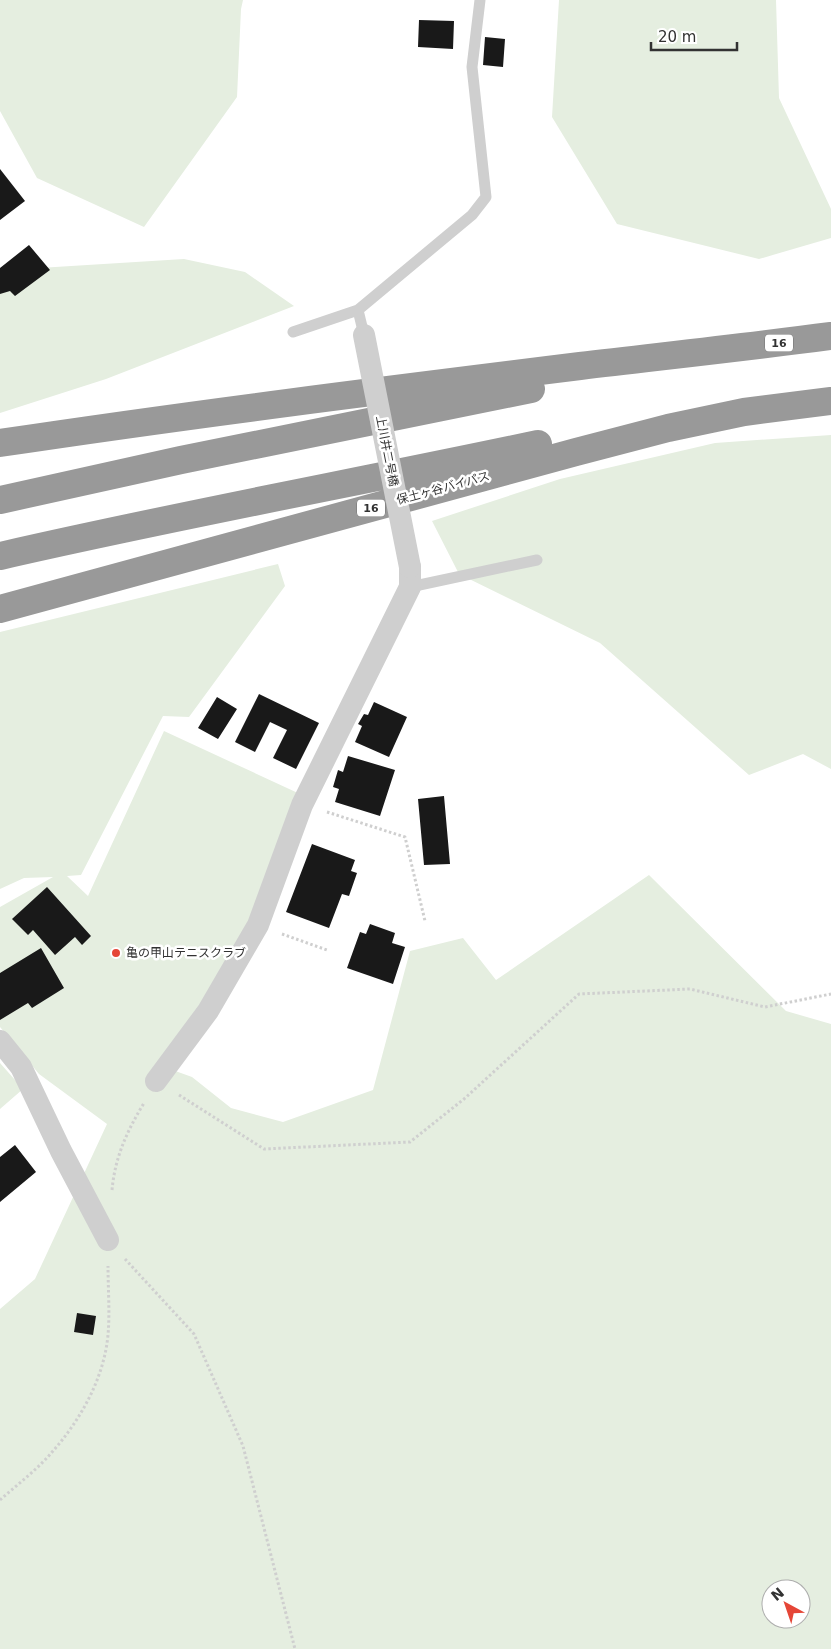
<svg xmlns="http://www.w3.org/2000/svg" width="831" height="1649" font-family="'DejaVu Sans','Noto Sans JP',sans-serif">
	<rect width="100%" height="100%" fill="#fff"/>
	<path fill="#e5eee0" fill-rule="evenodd" d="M0,0h243l-2,9 -4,88 -93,130 -107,-49 -37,-67z
		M559,0h217l3,98 52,111v29l-72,21 -142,-35 -65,-107z
		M184,259l61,13 49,34 -188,73 -106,34v-140l23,-4z
		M831,435v334l-28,-15 -54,21 -149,-132 -141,-69 -27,-53 128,-42 155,-36z
		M278,564l7,22 -96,131 -26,-1 -82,159 -14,1 21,20 76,-165 136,63 -51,126 -35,66 -58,78 36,13 39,31 52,14 90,-32 37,-139 53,-13 33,42 153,-105 137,136 45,13v625h-831v-340l35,-30 72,-155 -68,-50 -39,-47v-120l53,-30 -29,1 -24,11v-257zM771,1589h30v30h-30z
		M0,1063l23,26 -23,20z"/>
	<path fill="#191919" d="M419,20l35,1 -1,28 -35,-2z
		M485,37l20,2 -2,28 -20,-2z
		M0,169l25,32 -25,19z
		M29,245l21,25 -35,26 -5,-5 -10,3v-26z
		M259,694l60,29 -23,46 -23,-11 14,-28 -17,-8 -15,30 -20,-10z
		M217,697l20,12 -19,30 -20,-11z
		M374,702l33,15 -18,40 -34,-15 7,-16 -4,-2 6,-10 4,1z
		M348,756l47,14 -15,46 -45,-14 4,-13 -6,-2 5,-17 5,2z
		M444,796l6,68 -26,1 -6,-66z
		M312,844l43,16 -4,11 6,2 -8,23 -7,-2 -13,34 -43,-16z
		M47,887l44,49 -9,9 -7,-8 -20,18 -22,-25 -5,5 -16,-16z
		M370,924l25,9 -3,10 13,4 -12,37 -46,-16 13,-36 6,2z
		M41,948l23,40 -32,20 -4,-5 -28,17v-47z
		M15,1145l21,27 -36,30v-45z
		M77,1313l19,3 -3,19 -19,-3z"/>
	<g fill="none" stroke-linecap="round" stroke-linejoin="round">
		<path stroke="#cfcfcf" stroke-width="3" stroke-dasharray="2.5 2.5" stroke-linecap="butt" d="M327,812l78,25 20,84
			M282,934l45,16
			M179,1095l85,54 146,-7 54,-43 115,-105 111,-5 75,18 66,-13
			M112,1190c3,-33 15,-59 32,-87
			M125,1259l69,75 49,112 52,203
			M0,1500c18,-16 38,-31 53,-49 28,-32 51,-73 55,-116 2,-23 0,-47 0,-69"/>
		<path stroke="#cfcfcf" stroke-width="11" d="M293,332l65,-22
			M364,335l-6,-25 114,-95 14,-18 -14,-130 8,-67
			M410,587l127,-27"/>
		<path stroke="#cfcfcf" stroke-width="22" d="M0,1041l21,26 40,84 47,89
			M156,1081l52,-70 50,-86 44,-120 108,-218v-20"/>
		<path stroke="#999" stroke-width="28" d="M0,443c193,-29 386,-53 580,-77 84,-10 167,-19 251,-30
			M0,500l181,-40 350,-71
			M0,556c178,-41 359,-74 538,-112
			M0,609l576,-157 92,-24 76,-16 87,-11"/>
		<path stroke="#cfcfcf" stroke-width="22" d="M364,335l46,232"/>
	</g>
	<circle fill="#e54637" stroke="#fff" stroke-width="2" cx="116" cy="953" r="5"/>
	<g text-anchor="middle" stroke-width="5" stroke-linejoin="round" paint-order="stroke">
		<g fill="#fff" stroke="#707070" stroke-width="1">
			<rect x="765" y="334.5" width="28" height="17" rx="4"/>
			<rect x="357" y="499.5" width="28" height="17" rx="4"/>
		</g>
		<g font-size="11" font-weight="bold" fill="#323232">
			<text x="779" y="347">16</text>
			<text x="371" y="512">16</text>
		</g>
		<g font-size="12" fill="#323232" stroke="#fff">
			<text transform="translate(387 451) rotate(79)" y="4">上川井二号橋</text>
			<text transform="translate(443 488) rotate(-15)" y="4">保土ヶ谷バイパス</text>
		</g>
		<g font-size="12" fill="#323232" stroke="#fff" text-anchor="start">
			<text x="126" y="957">亀の甲山テニスクラブ</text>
		</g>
	</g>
	<g transform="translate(786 1604) rotate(320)"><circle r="24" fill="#ffffff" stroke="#adadad"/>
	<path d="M0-4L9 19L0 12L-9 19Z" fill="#e54637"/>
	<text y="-8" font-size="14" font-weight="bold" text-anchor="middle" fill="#323232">N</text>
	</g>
	<path d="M651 42v8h86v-8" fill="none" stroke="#323232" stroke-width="2.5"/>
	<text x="658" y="42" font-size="15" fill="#323232" stroke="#ffffff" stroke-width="4" paint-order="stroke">20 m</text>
</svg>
